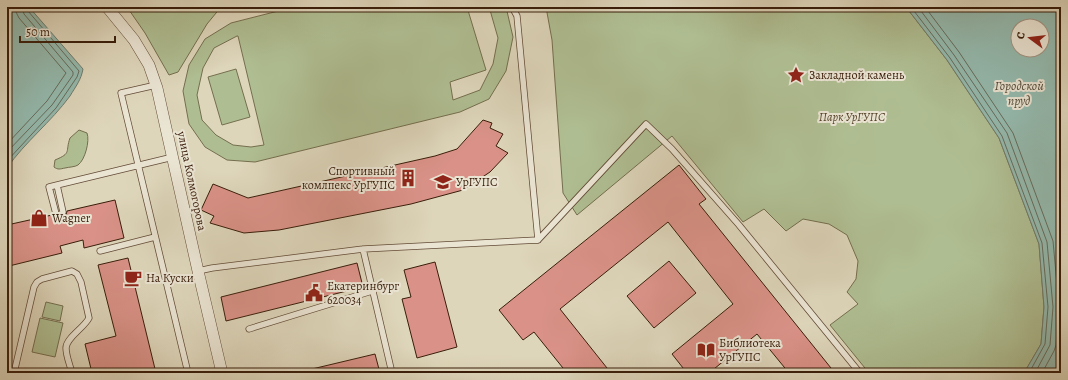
<svg xmlns="http://www.w3.org/2000/svg" width="1068" height="380" font-family="Alegreya,serif">
	<rect width="100%" height="100%" fill="#ded6bb"/>
	<filter id="stains"><feTurbulence type="fractalNoise" baseFrequency=".005" numOctaves="4"/><feColorMatrix values="0 0 0 0 .2 0 0 0 0 .09 0 0 0 0 .02 0 0 0 .5 -.17"/></filter>
	<radialGradient id="worn" r=".72"><stop offset=".6" stop-color="#630" stop-opacity="0"/><stop offset="1" stop-color="#630" stop-opacity=".3"/></radialGradient>
	<path fill="#afbe92" stroke="#746e4e" fill-rule="evenodd" d="M127,7h94l-14,17 -29,48 -9,3 -24,-42z
		M294,7h133l1,1 4,-1h35l19,63 -36,12 3,18 27,-10 13,-26 5,-26 -8,-28 -2,-3h18l7,30 -7,34 -17,28 -29,13 -205,50 -28,-2 -22,-13 -16,-23 -6,-33 6,-26 16,-26 26,-16zM237,36h1l26,109 -13,2 -18,-2 -17,-10 -14,-15 -5,-25 6,-27 11,-20z
		M546,7h360l41,53 52,78 40,106 5,63 -3,37 -17,29h-155l-39,-48 28,-21 -11,-12 9,-13 2,-18 -11,-26 -18,-11 -26,-5 -17,12 -22,-22 -21,13 -71,-86 -95,79 -14,-22 -11,-153z
		M236,69l14,48 -28,8 -14,-48z
		M79,130l8,3c3,8 -2,27 -9,32 -3,2 -9,2 -13,3 -5,1 -7,2 -11,-1l1,-7c17,-7 10,-8 15,-22z
		M46,302l17,4 -3,15 -18,-4z
		M40,318l23,5 -8,34 -23,-5z"/>
	<path fill="#94b9ad" stroke="#707b6c" fill-rule="evenodd" d="M7,7h22l54,62c-2,11 -7,17 -13,27 -19,26 -45,46 -63,72z
		M906,7h155v366h-37l17,-29 3,-37 -5,-63 -40,-106 -52,-78zM1018,26h24v24h-24z"/>
	<g fill="none" stroke-linecap="round" stroke-linejoin="round">
		<path stroke="#666b5c" stroke-width="1" d="M911,7l39,51 52,78 40,107 6,64 -3,37 -16,29
			M918,7l36,48 53,78 40,109 6,65 -3,38 -15,28
			M925,7l34,45 54,81 40,108 6,65 -3,39 -2,6 -12,22
			M7,144l40,-43 19,-28 -47,-55 -3,-6v-5
			M7,152l45,-47 21,-30v-3l-49,-58 -2,-7
			M7,161l49,-53 21,-31 2,-6 -51,-60 -1,-4"/>
	</g>
	<path fill="#da9288" stroke="#391d0a" d="M483,120l9,3 -2,5 13,6 -7,12 12,7 -18,19 -27,18 -52,14 -132,26 -35,3 -34,-10 4,-7 -13,-6 12,-26 35,14 187,-42 22,-7z
		M679,165l27,34 -7,5 136,169h-46l-32,-39 -48,39h-22l-15,-19 61,-50 -65,-82 -108,87 51,64h-44l-33,-41 -11,8 -24,-30z
		M115,200l9,38 -40,10 -1,-8 -23,6 2,7 -53,13 -2,-9v-32l45,-10 1,2 4,1 3,-3h6l1,-4z
		M128,258l28,115h-64l-7,-29 31,-8 -18,-71z
		M669,261l27,32 -42,35 -27,-32z
		M435,262l22,85 -40,11 -15,-59 9,-2 -7,-27z
		M357,263l6,24 -137,34 -5,-24z
		M375,354l5,19h-67l-1,-4z"/>
	<g fill="none" stroke-linecap="round" stroke-linejoin="round">
		<g stroke="#624b36" stroke-width="7">
			<path id="service" d="M156,85l-35,8 67,280
				M63,212l-6,-27 116,-28
				M56,214l-7,-27 8,-2
				M538,240l108,-116 26,25 67,76 121,148
				M363,249l29,124
				M100,251l55,-14
				M198,271l14,-3 151,-19 175,-9 -21,-224 -5,-9
				M249,329l123,-38
				M14,373l20,-86 3,-5 5,-3 30,-8 5,3 4,8 8,36c-5,10 -23,20 -23,30 0,8 4,17 6,25"/>
		</g>
		<g stroke="#624b36" stroke-width="12">
			<path id="minor" d="M107,7l27,33 15,25 8,23 41,183 24,102"/>
		</g>
		<use href="#service" stroke="#eae4d3" stroke-width="5.5"/>
		<use href="#minor" stroke="#eae4d3" stroke-width="11"/>
	</g>
	<defs>
		<g id="sight-bare" transform="scale(1.38)"><path d="M0-6L1.8-2.2L6-1.7L2.9 1.2L3.7 5.4L0 3.3L-3.7 5.4L-2.9 1.2L-6-1.7L-1.8-2.2Z" fill="#8f2418" stroke="#eae4d3" stroke-width="2.5" paint-order="stroke"/></g>
		<g id="building-bare" transform="scale(1.38)"><path d="M-4-6H4V6H1V3H-1V6H-4ZM-2.5-4.3h1.7v1.8h-1.7ZM.8-4.3h1.7v1.8H.8ZM-2.5-1h1.7V.8h-1.7ZM.8-1h1.7V.8H.8Z" fill="#8f2418" stroke="#eae4d3" stroke-width="2.5" paint-order="stroke"/></g>
		<g id="university-bare" transform="scale(1.38)"><path d="M0-5L7-2L0 1L-7-2ZM-4 1L0 2.5L4 1V4Q0 6-4 4Z" fill="#8f2418" stroke="#eae4d3" stroke-width="2.5" paint-order="stroke"/></g>
		<g id="shop-bare" transform="scale(1.38)"><path d="M-5-2.5h2.3a2.7 3.5 0 0 1 5.4 0H5L5.5 6h-11ZM-1.5-2.5h3a1.5 2.3 0 0 0-3 0Z" fill="#8f2418" stroke="#eae4d3" stroke-width="2.5" paint-order="stroke"/></g>
		<g id="cafe-bare" transform="scale(1.38)"><path d="M-5.5-4.5H6V0H3Q3 3.5 0 3.5H-2.5Q-5.5 3.5-5.5 0ZM3-3.2v2h1.7v-2ZM-6 4.5H4V6H-6Z" fill="#8f2418" stroke="#eae4d3" stroke-width="2.5" paint-order="stroke"/></g>
		<g id="civic-bare" transform="scale(1.38)"><path d="M-.6-6.5H3V-4.5H.6V-3L4-1V1h2V6H-6V1h2V-1L-.6-3ZM-1.2 2.5V6h2.4V2.5Z" fill="#8f2418" stroke="#eae4d3" stroke-width="2.5" paint-order="stroke"/></g>
		<g id="library-bare" transform="scale(1.38)"><path d="M-6-4Q-3-5.5-.7-3.5V5Q-3 3-6 4ZM6-4Q3-5.5 .7-3.5V5Q3 3 6 4Z" fill="#8f2418" stroke="#eae4d3" stroke-width="2.5" paint-order="stroke"/></g>
	</defs>
	<g fill-rule="evenodd">
		<use href="#sight-bare" x="796" y="75"/>
		<use href="#building-bare" x="408" y="178"/>
		<use href="#university-bare" x="443" y="182"/>
		<use href="#shop-bare" x="39" y="218"/>
		<use href="#cafe-bare" x="133" y="278"/>
		<use href="#civic-bare" x="314" y="293"/>
		<use href="#library-bare" x="706" y="350"/>
	</g>
	<g text-anchor="middle" stroke-width="4" stroke-linejoin="round" paint-order="stroke">
		<g font-size="12" fill="#391d0a" stroke="#eae4d3" text-anchor="start">
			<text x="809" y="79">Закладной камень</text>
			<text x="395" y="175" text-anchor="end">Спортивный<tspan x="395" dy="14">комлпекс УрГУПС</tspan></text>
			<text x="456" y="186">УрГУПС</text>
			<text x="52" y="222">Wagner</text>
			<text x="146" y="282">На Куски</text>
			<text x="327" y="290">Екатеринбург<tspan x="327" dy="14">620034</tspan></text>
			<text x="719" y="347">Библиотека<tspan x="719" dy="14">УрГУПС</tspan></text>
		</g>
		<g font-size="12" font-style="italic" fill="#56452c" stroke="#eae4d3">
			<text x="852" y="121">Парк УрГУПС</text>
		</g>
		<g font-size="12" fill="#391d0a" stroke="#eae4d3">
			<text transform="translate(192 181) rotate(78)" y="4">улица Колмогорова</text>
		</g>
		<g font-size="13" font-style="italic" fill="#544c3b" stroke="#eae4d3">
			<text x="1019" y="90">Городской<tspan x="1019" dy="15">пруд</tspan></text>
		</g>
	</g>
	<rect width="1068" height="380" fill="none" stroke="#ded6bb" stroke-width="24"/>
	<rect x="8" y="8" width="1052" height="364" fill="none" stroke="#391d0a" stroke-width="2"/>
	<rect x="12" y="12" width="1044" height="356" fill="none" stroke="#391d0a"/>
	<g transform="translate(1030 38) rotate(285)"><circle r="19" fill="#eae4d3" stroke="#a39483"/>
	<path d="M0-3L7 15L0 10L-7 15Z" fill="#8f2418"/>
	<text y="-6" font-size="11" font-weight="bold" text-anchor="middle" fill="#391d0a">С</text>
	</g>
	<path d="M20 36v6h95v-6" fill="none" stroke="#391d0a" stroke-width="2"/>
	<text x="26" y="36" font-size="12" fill="#391d0a" stroke="#eae4d3" stroke-width="3" paint-order="stroke">50 m</text>
	<rect width="100%" height="100%" filter="url(#stains)"/>
	<rect width="100%" height="100%" fill="url(#worn)"/>
</svg>
